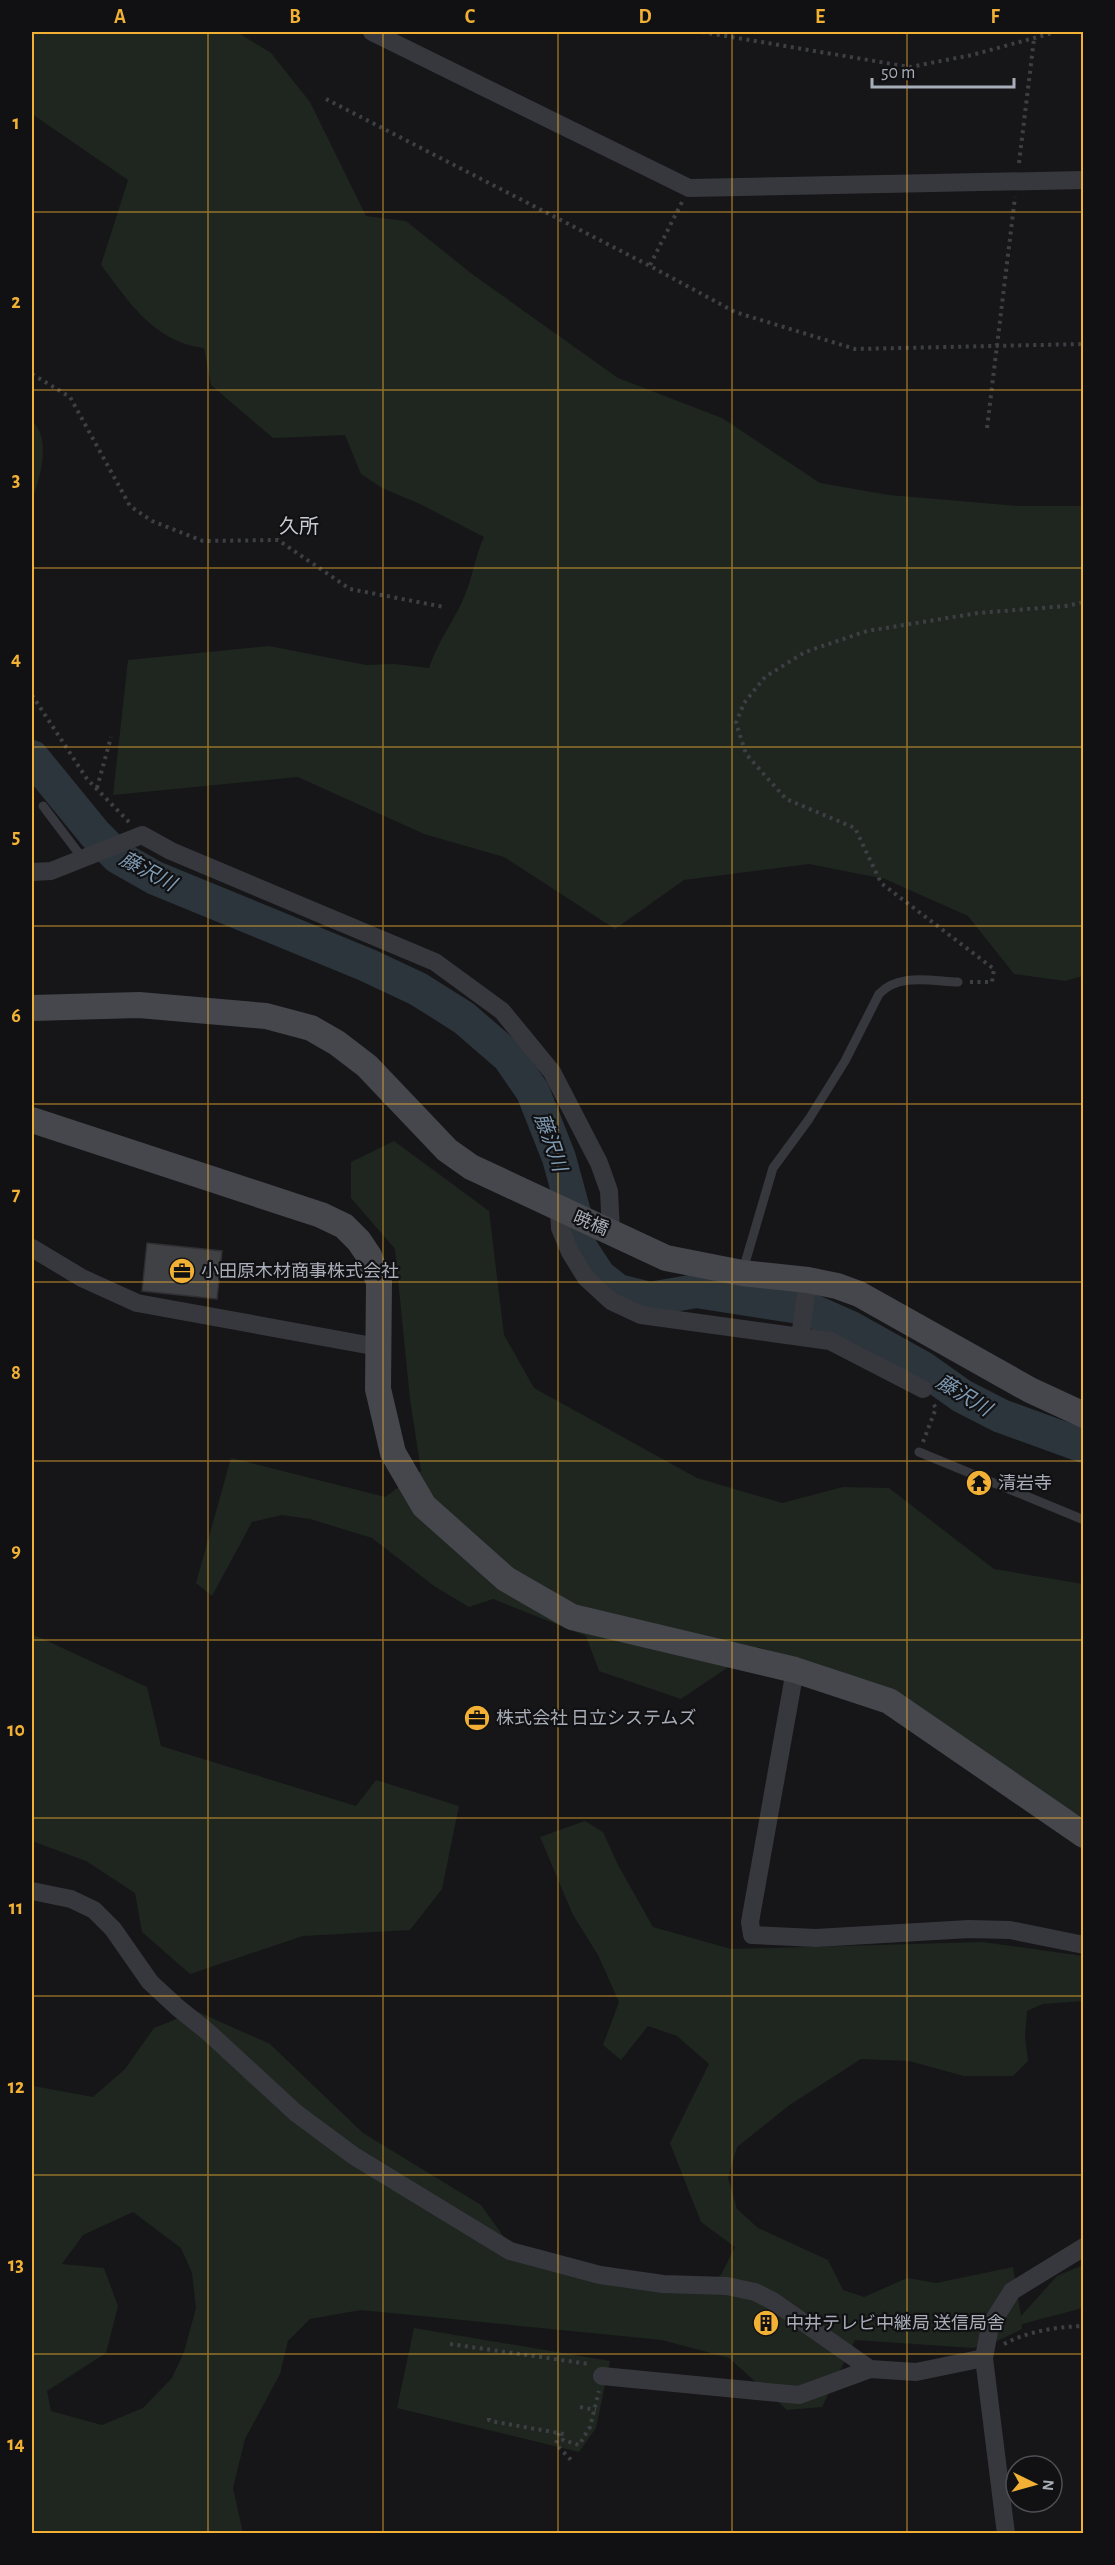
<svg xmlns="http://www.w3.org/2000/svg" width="1115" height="2565" font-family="'Alegreya Sans','Noto Sans JP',sans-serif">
	<rect width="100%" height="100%" fill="#161618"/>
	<path fill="#1e261f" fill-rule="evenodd" d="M32,32h205l34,21 39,49 56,114 40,5 66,53 146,104 104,40 98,65 69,12 130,11h64v470l-18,5 -51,-7 -46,-58 -83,-37 -76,-15 -125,16 -69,49 -111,-72 -80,-23 -126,-57 -185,18 15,-135 141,-14 97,19 28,-1 35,4c8,-26 26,-48 36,-73 8,-19 10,-39 19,-58l-64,-33 -38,-16 -21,-14 -16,-39 -72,3 -62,-53 -7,-37c-50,-6 -75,-46 -103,-83l27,-85 -96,-66z
		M32,421c20,18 8,57 0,79z
		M394,1141l95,70 15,124 30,53 163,90 85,25 61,-16 46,1 105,81 89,15v234l-210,-134 -115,-37 -77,52 -82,-28 -13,-35 -93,-37 -24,8 -35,-21 -62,-48 -62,-19 -28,-4 -30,7 -40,74 -16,-13 35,-125 154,39 36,-26 -11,-72 -15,-150 -44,-51v-36z
		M32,1634l115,53 14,59 195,60 20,-26 83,26 -17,83 -32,41 -107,6 -113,38 -48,-42 -7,-39 -49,-32 -54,-20z
		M585,1821l18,11 15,33 35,62 78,22 252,-7 100,14v45l-40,3 -16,7 -2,26 3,24 -15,15h-49l-55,-15 -48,-2 -70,45 -54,43 -9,31 9,31 21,19 70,32 15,30 21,7 43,-19 29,5 77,-16 8,49 36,-40 26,-11v43l-61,16v5l-29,14 -20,5 -118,-8 -33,67 -35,3 -58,-52 -67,-18 -301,-30 -51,9 -22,22 -8,33 -35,65 -12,49 10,45h-211v-445l1,-2 60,11 32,-28 29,-41 42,-17 74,33 93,89 118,72 41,57 173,30 26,-17 14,-28 -34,-25 -31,-79 39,-79 -32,-28 -29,-10 -27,34 -18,-15 16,-43 -21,-47 -25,-40 -33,-78zM133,2212l48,36 11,25 4,35 -12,44 -12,26 -29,30 -41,17 -51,-14 -4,-20 59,-38 12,-47 -14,-38 -42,-4 21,-29z
		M414,2328l196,33 -14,67 -17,24 -182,-44z"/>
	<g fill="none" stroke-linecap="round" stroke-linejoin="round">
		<path stroke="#2c353c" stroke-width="34" d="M32,757l63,77 23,23 37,21 212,87 51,24 46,29 45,39 24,35 26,66 17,62 4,27 19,29 19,15 32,8 46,-8 110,17 45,20 70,39 41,29 39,20 83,30"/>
	</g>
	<path fill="#404145" stroke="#303034" stroke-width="1.5" d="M147,1243l75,8 -5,48 -75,-8z
		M763,2312l15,10 -8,13 -16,-11z"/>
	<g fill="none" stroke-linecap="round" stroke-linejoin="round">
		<path stroke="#3d3f44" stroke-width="4" stroke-dasharray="3 4.5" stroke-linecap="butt" d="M702,32l208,35 62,-12 84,-23
			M326,99l324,167 85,46 120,37 229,-5
			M1019,163l15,-124
			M650,265l32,-63
			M32,374l38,23 60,109 22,15 51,20 75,-1 72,49 94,18
			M987,428l28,-231
			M32,695l55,84 42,43
			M97,788l14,-51
			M970,982h22l2,-13 -113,-86 -26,-55 -69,-29 -40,-45 -10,-31 8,-20 21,-26 40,-25 62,-21 111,-18 88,-7 18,-4
			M923,1442l13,-34 -4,-6
			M450,2344l139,20
			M1004,2344c25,-13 51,-17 80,-18
			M580,2407l16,3
			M489,2418v2l7,2 68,12 -1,6 16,5 11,-18 9,-36
			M559,2433l-3,11 16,17"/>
		<path stroke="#37383d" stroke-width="9" d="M43,806l40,53
			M743,1270l30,-102 36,-49 36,-58 34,-67c19,-21 52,-13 79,-12
			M919,1452l165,68"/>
		<path stroke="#37383d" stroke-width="18" d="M372,32l317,156 395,-8
			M32,872l19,-1 91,-36 29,16 264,111 67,49 50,61 47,91 10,28 2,40
			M559,1209l1,19 10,24 16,26 25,23 30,14 189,26 93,48
			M32,1248l50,30 55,25 241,44
			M800,1337l8,-57
			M795,1670l-45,252 2,13 64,3 153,-9 41,1 74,15
			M32,1891l39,8 23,11 19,19 37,53 27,25 31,25 88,81 58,43 156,95 90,24 63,9 64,2 28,6 18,9 97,68
			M602,2376l197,19 71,-26 46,3 68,-14
			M1006,2534l-22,-176 6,-32 22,-35 72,-44"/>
		<path stroke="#45474d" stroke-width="26" d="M32,1008l107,-3 127,11 45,12 26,15 30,23 80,84 24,17 195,91 76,15 66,7 29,6 22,8 171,96 54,25
			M32,1120l289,95 23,11 15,15 10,15 10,26 -1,107 15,64 31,53 82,73 66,38 223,53 94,31 195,134"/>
	</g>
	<path fill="none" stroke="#f2b134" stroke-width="1.5" stroke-opacity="0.55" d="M208,32v2502M383,32v2502M558,32v2502M732,32v2502M907,32v2502M32,212h1052M32,390h1052M32,568h1052M32,747h1052M32,926h1052M32,1104h1052M32,1282h1052M32,1461h1052M32,1640h1052M32,1818h1052M32,1996h1052M32,2175h1052M32,2354h1052"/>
	<defs>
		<g id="office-disc" transform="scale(1.35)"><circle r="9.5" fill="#f2b134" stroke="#111113"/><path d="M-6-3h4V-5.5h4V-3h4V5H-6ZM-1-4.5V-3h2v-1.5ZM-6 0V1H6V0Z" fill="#111"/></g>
		<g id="temple-disc" transform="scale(1.35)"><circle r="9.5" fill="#f2b134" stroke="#111113"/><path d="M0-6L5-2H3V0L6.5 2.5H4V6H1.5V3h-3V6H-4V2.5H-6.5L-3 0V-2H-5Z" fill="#111"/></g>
		<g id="building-disc" transform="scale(1.35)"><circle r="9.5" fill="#f2b134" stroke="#111113"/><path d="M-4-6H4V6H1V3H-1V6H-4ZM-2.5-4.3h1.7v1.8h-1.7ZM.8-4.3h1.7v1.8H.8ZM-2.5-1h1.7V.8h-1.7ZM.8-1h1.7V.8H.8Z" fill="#111"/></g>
	</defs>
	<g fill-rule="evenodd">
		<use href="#office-disc" x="182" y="1271"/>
		<use href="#temple-disc" x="979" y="1483"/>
		<use href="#office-disc" x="477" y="1718"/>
		<use href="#building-disc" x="766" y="2323"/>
	</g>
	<g text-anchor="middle" stroke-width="4.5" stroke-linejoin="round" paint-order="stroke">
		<g font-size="18" fill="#a8adb8" stroke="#111113">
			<text transform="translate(591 1223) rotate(23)" y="6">暁橋</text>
		</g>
		<g font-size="18" fill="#a8adb8" stroke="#111113" text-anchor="start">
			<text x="201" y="1277">小田原木材商事株式会社</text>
			<text x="998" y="1489">清岩寺</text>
			<text x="496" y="1724">株式会社 日立システムズ</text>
			<text x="786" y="2329">中井テレビ中継局 送信局舎</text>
		</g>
		<g font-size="20" fill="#c9ccd4" stroke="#111113">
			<text x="299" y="533">久所</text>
		</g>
		<g font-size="20" font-style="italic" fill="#7f9bb3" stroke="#111113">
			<text transform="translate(148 871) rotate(28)" y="7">藤沢川</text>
			<text transform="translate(551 1142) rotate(71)" y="7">藤沢川</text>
			<text transform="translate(964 1395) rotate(31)" y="7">藤沢川</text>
		</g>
	</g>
	<rect width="1115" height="2565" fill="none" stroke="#111113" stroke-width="66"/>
	<g transform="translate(1034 2484) rotate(95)"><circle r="28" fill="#111113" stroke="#4d4f55" stroke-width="1.5"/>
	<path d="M0-4.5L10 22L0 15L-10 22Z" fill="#f2b134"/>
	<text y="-9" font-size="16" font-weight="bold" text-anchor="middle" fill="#a8adb8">N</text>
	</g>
	<path d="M872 78v9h142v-9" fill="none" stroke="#a8adb8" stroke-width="3"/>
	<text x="881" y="78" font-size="18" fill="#a8adb8" stroke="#111113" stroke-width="4.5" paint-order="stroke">50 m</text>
	<rect x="33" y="33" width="1049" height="2499" fill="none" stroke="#f2b134" stroke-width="2"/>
	<g font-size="20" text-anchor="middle" font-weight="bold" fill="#f2b134">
		<text x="120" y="23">A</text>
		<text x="295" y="23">B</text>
		<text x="470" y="23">C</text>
		<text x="645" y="23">D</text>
		<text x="820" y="23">E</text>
		<text x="995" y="23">F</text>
		<text x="16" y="129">1</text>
		<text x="16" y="308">2</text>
		<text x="16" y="486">3</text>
		<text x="16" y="665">4</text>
		<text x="16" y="843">5</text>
		<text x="16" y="1022">6</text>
		<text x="16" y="1200">7</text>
		<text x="16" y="1379">8</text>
		<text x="16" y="1557">9</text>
		<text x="16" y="1736">10</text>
		<text x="16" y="1914">11</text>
		<text x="16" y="2093">12</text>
		<text x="16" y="2271">13</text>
		<text x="16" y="2450">14</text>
	</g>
</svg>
